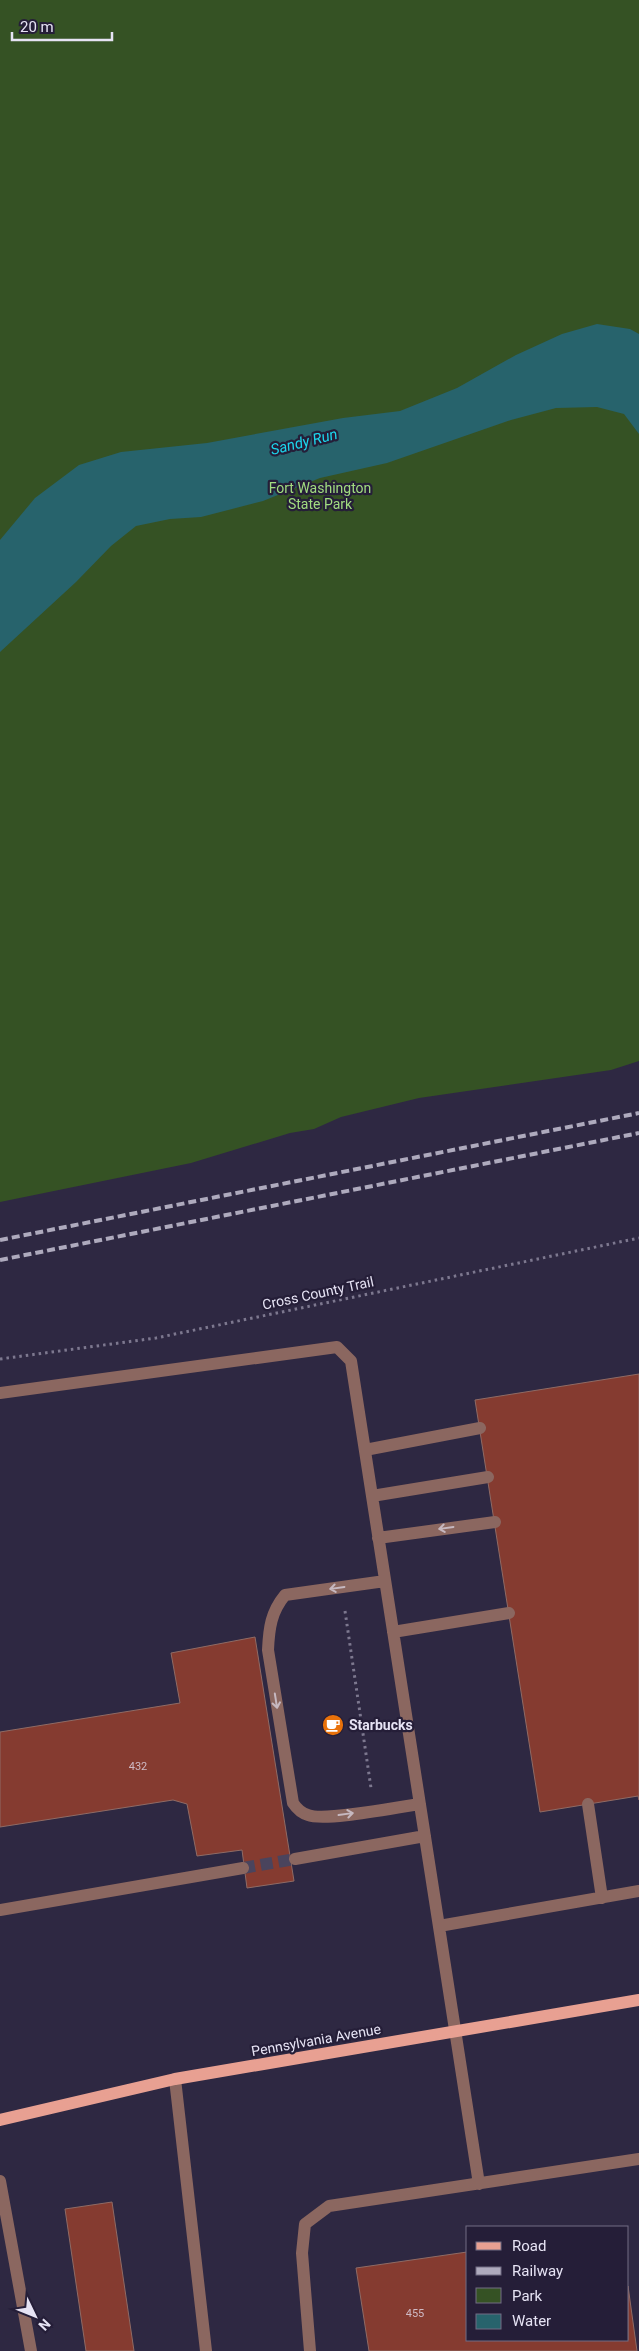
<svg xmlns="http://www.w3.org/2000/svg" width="639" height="2351" font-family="Roboto,sans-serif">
	<rect width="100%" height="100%" fill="#2e2842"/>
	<path fill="#355224" d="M0,0h639v1061l-28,9 -192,28 -78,19 -27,12 -24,4 -99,30 -191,39z"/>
	<path fill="#27636c" d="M597,324l33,5 9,5v100l-15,-20 -27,-7 -41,1 -45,12 -124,43 -67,15 -57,23 -62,16 -31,2 -34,7 -25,20 -35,36 -76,70v-112l35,-42 44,-33 42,-13 86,-9 136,-25 57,-7 57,-23 59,-33 46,-21z"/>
	<path fill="#853b30" stroke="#8f6b65" d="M639,1374v426l-1,-4 -98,16 -65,-412z
		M255,1637l39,244 -47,7 -5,-38 -45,6 -10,-52 -14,-4 -173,27v-95l180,-29 -9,-50z
		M112,2202l22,149h-48l-21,-142z
		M467,2252l1,88h160v-54l9,65h-268l-13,-83z"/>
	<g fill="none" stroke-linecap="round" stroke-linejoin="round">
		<path stroke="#4a445d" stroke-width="12" stroke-dasharray="12 6" stroke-linecap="butt" d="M243,1868l52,-9"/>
		<path stroke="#7d788f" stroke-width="3" stroke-dasharray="2.5 4" stroke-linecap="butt" d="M0,1359l156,-21 483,-100
			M345,1611l26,177"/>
		<path stroke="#8b6760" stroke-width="12" d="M0,1393l337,-46 14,14 128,823
			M365,1450l115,-22
			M372,1496l116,-19
			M378,1538l117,-16
			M385,1581l-100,14c-14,17 -16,33 -17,55l25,153c4,6 8,10 15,12 17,7 89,-8 112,-11
			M393,1632l116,-19
			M588,1804l14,94
			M295,1859l130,-23
			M0,1910l243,-42
			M439,1926l200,-35
			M175,2079l31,272
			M0,2181l31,170
			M310,2351l-8,-98 3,-29 24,-18 310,-47"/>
		<path stroke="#e8a092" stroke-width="12" d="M0,2120l175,-41 464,-79"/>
		<path stroke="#aeaabd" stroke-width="4" stroke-dasharray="8 4" stroke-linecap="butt" d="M0,1240l639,-127
			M0,1260l639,-127"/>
	</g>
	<defs><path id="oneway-shaft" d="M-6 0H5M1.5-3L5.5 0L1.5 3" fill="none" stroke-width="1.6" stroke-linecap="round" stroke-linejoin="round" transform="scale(1.25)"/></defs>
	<g stroke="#c6b8c0">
		<use href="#oneway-shaft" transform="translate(446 1528) rotate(172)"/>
		<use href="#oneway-shaft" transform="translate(337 1588) rotate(172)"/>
		<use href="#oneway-shaft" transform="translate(276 1701) rotate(81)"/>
		<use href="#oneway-shaft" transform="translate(346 1814) rotate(-8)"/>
	</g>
	<defs>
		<g id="cafe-disc" transform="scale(1.125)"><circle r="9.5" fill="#e8710a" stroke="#251e38"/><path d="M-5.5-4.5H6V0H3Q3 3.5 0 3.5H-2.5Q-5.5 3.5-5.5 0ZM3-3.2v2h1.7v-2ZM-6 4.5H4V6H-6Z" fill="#fff"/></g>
	</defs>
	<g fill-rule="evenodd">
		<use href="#cafe-disc" x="333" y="1725"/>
	</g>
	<g text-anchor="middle" stroke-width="4.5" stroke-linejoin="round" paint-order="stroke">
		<g font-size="11" fill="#ceb9c3">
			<text x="138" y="1770">432</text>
			<text x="415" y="2317">455</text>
		</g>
		<g font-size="14" fill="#a1dc80" stroke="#251e38">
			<text x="320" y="493">Fort Washington<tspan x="320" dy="16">State Park</tspan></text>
		</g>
		<g font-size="14" fill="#e6e3f4" stroke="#251e38">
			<text transform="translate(318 1293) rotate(-12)" y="5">Cross County Trail</text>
			<text transform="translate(316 2040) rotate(-10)" y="5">Pennsylvania Avenue</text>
		</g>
		<g font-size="14" font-weight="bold" fill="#e6e3f4" stroke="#251e38" text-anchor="start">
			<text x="349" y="1730">Starbucks</text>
		</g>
		<g font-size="15" font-style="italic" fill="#1cd6ec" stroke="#251e38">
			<text transform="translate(304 442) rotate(-14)" y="5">Sandy Run</text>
		</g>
	</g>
	<rect x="466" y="2226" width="162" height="115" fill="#251e38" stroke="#726d83"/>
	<rect x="476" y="2242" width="25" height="8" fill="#e8a092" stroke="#726d83"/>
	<text x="512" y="2251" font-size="15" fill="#e6e3f4">Road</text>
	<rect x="476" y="2267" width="25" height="8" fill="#aeaabd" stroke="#726d83"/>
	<text x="512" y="2276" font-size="15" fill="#e6e3f4">Railway</text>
	<rect x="476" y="2288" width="25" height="15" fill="#355224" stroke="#726d83"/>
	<text x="512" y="2301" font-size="15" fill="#e6e3f4">Park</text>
	<rect x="476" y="2314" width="25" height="15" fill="#27636c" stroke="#726d83"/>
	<text x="512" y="2326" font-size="15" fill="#e6e3f4">Water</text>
	<g transform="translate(35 2316) rotate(133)" stroke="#251e38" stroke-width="4" paint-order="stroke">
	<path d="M0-4L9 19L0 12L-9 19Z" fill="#e6e3f4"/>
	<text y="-8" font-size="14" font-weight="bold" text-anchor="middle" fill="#e6e3f4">N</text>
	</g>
	<path d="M12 32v8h100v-8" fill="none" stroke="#e6e3f4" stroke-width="2.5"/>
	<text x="20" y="32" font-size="15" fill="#e6e3f4" stroke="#251e38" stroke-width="4" paint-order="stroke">20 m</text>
</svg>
